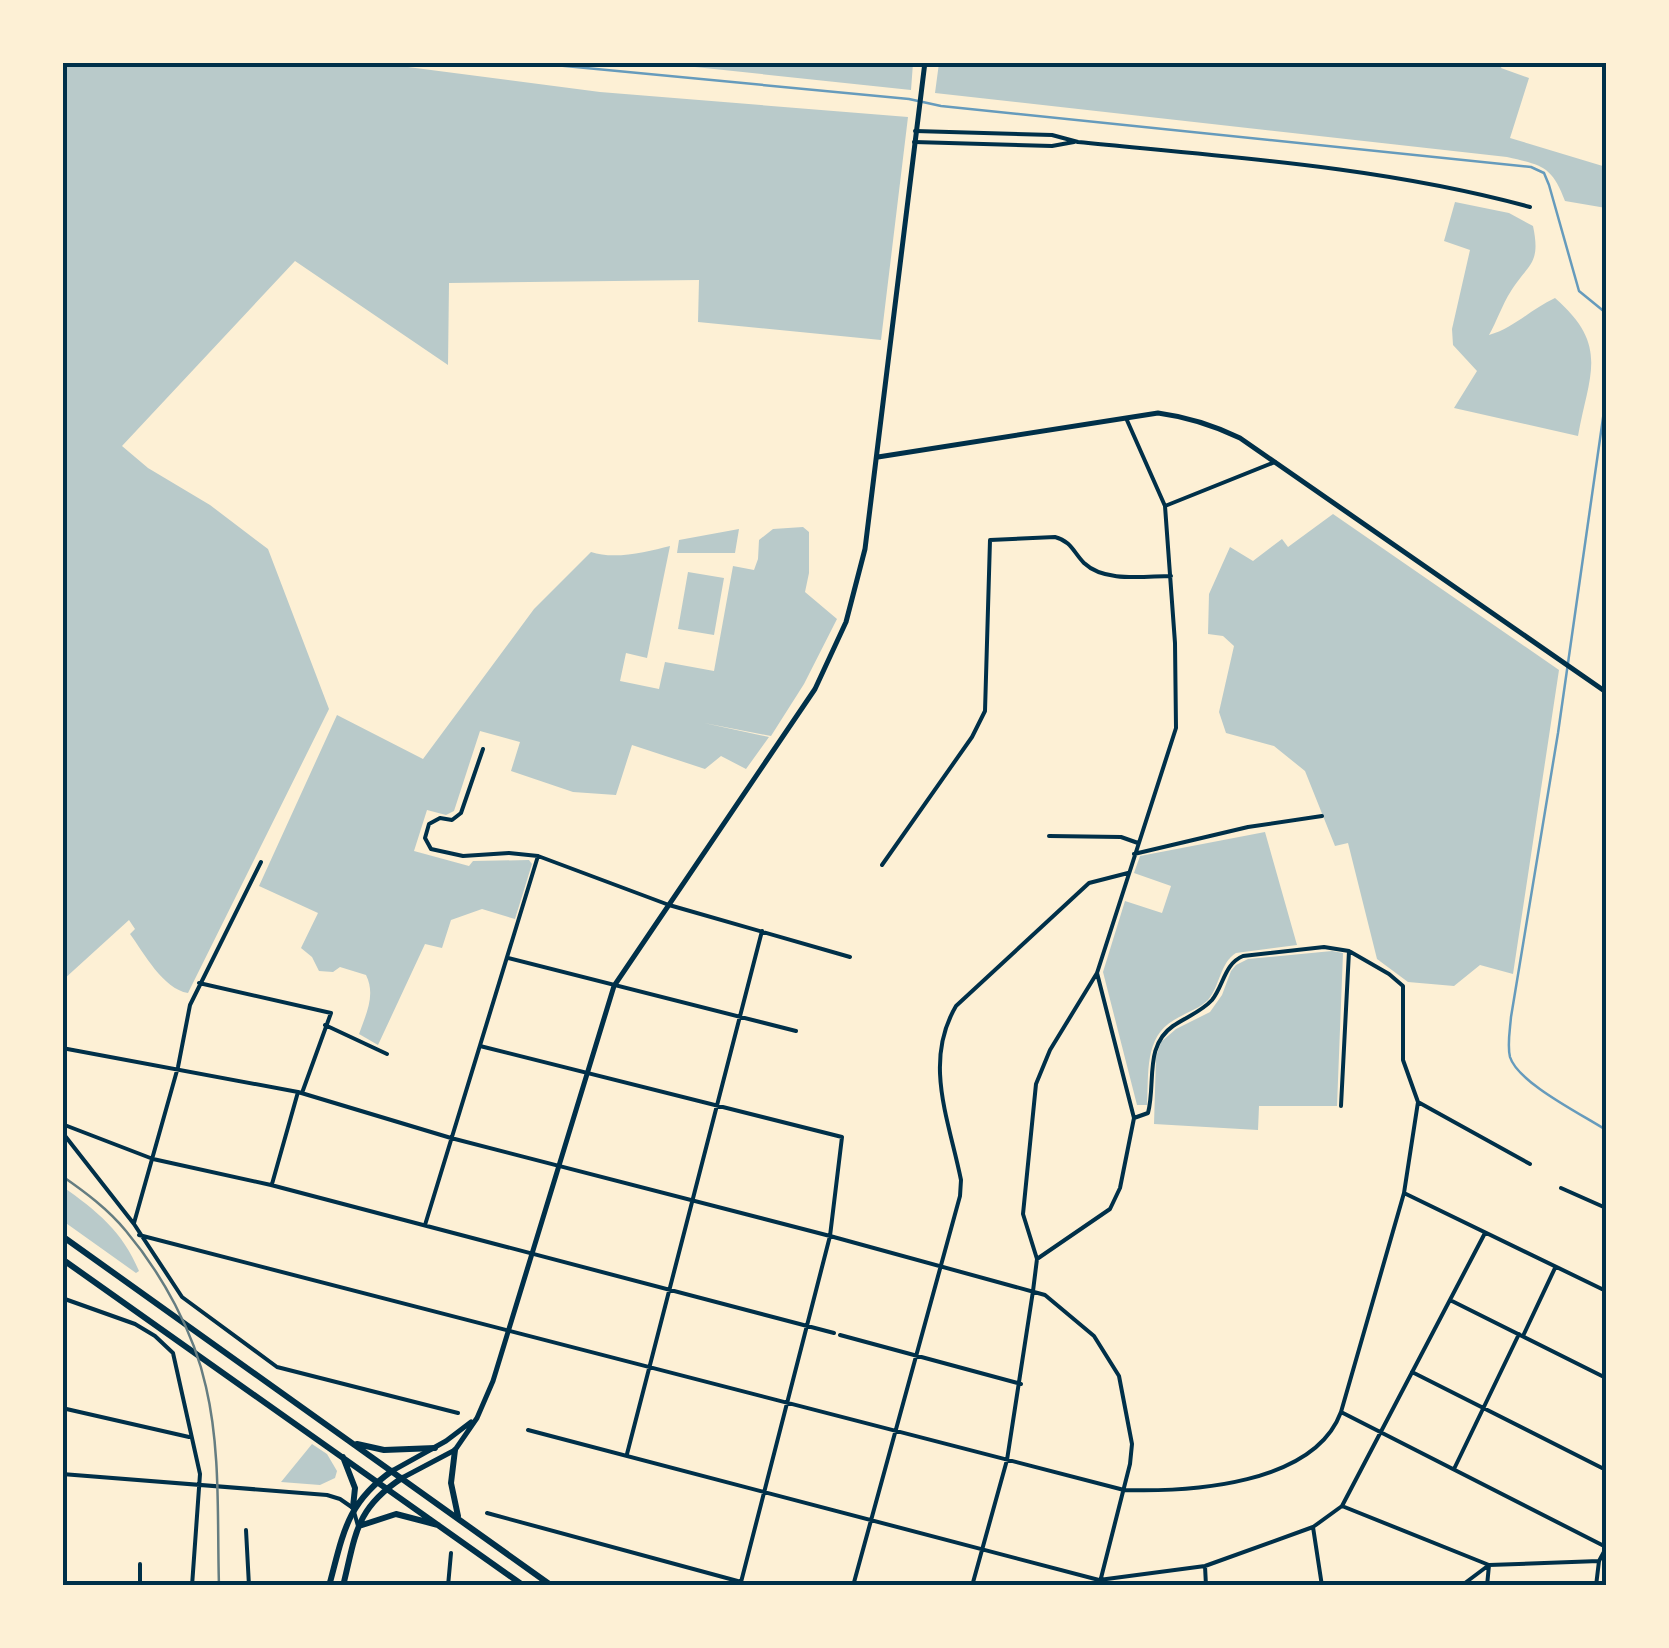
<svg xmlns="http://www.w3.org/2000/svg" width="1669" height="1648" font-family="'Sofia Sans Condensed',sans-serif">
	<rect width="100%" height="100%" fill="#fdf0d5"/>
	<path fill="#b9caca" d="M63,62l314,1 223,29 308,25 -27,223 -183,-18 1,-42 -250,3 -1,82 -153,-104 -173,185 26,22 62,37 58,44 61,160 -141,284c-25,-4 -44,-40 -58,-59l5,-5 -6,-9 -66,60z
		M657,63h256l-2,27z
		M939,63h564l-2,5 28,10 -19,60 96,29v41l-41,-7c-13,-35 -23,-36 -58,-44l-572,-64z
		M1455,202l54,11 24,13c8,38 -4,37 -22,65 -9,14 -14,30 -22,44 25,-7 42,-26 66,-37 55,48 34,76 23,138l-124,-28 23,-37 -24,-26 -1,-16 18,-79 -26,-9z
		M1333,514l226,156 -46,304 -33,-9 -26,21 -46,-4 -31,-23 -29,-116 -13,3 -30,-75 -31,-25 -48,-13 -7,-21 15,-66 -11,-10 -15,-2 1,-40 21,-47 23,14 29,-22 6,8z
		M803,527l6,5v41l-4,19 32,27 -33,65 -33,52 -67,-13 65,14 -23,32 -25,-13 -16,13 -73,-24 -16,50 -43,-3 -62,-21 9,-29 -40,-11 -26,80 -8,4 -19,-5 -13,41 55,15 4,-5 56,-1 3,4 -17,55 -33,-10 -31,11 -9,28 -17,-4 -47,101 -19,-11c7,-20 17,-39 7,-59l-26,-8 -7,5 -14,-1 -7,-14 -11,-9 17,-35 -59,-27 78,-171 86,44 111,-150 57,-57c23,8 56,0 79,-6l-23,112 -21,-5 -6,28 39,8 6,-27 49,9 19,-105 21,4 4,-11 1,-19 14,-11z
		M739,529l-4,24h-58l2,-13z
		M688,572l36,6 -10,57 -36,-6z
		M1265,832l32,113 -61,8c-16,10 -16,33 -28,47 -9,9 -23,13 -34,20 -30,17 -25,54 -27,85h-10l-34,-133 22,-71 37,12 9,-27 -37,-13 6,-17z
		M1332,951l11,2 -6,153h-78l-1,24 -104,-6 2,-67 5,-15 15,-13 34,-17 12,-17 9,-24 5,-6 12,-6z
		M63,1187c33,23 60,45 76,84l-3,2 -73,-52z
		M312,1444l15,10 10,17 -2,7 -15,7 -39,-3z"/>
	<g fill="none" stroke-linecap="round" stroke-linejoin="round">
		<path stroke="#669bbc" stroke-width="2.5" d="M523,62l386,37 32,7 590,61 13,6 5,12 30,106 27,22
			M1606,397l-48,336 -47,284c-1,13 -4,28 -1,40 8,26 73,58 96,73"/>
		<path stroke="#003049" stroke-width="4" d="M915,131l137,4 26,7c151,15 306,25 452,65
			M914,142l138,4 22,-4
			M1165,506l110,-44
			M483,749l-22,64 -9,7 -12,-2 -11,6 -4,14 6,11 32,7 46,-3 29,3 131,49 181,52
			M1049,836l72,1 17,6
			M1134,854l114,-27 74,-11
			M882,865l90,-128 13,-26 5,-171 65,-3c16,4 19,16 29,26 21,20 61,13 87,13
			M508,958l288,73
			M199,983l132,30 -29,80
			M325,1025l62,29
			M480,1046l362,91 -12,99 -90,350
			M62,1048l236,44 153,46 379,98 215,59 49,41 25,40 13,68 -2,20 -31,122
			M1418,1102l112,62
			M1134,1118l14,-5c8,-30 -4,-67 25,-87 13,-9 28,-14 39,-26 12,-15 12,-36 31,-44l81,-9 25,4 -8,155
			M62,1124l91,35 118,26 563,148
			M62,1132l72,92 48,73 95,70 181,46
			M272,1184l26,-92
			M1561,1188l45,20
			M1404,1193l202,98
			M134,1223l44,-156 12,-62 71,-143
			M425,1225l113,-369
			M139,1235l985,255c66,2 190,-5 217,-78l63,-219 14,-91 -15,-42v-74l-14,-12 -40,-23
			M1037,1259l73,-50 10,-21 14,-70 -37,-145
			M62,1298l73,26 20,12 18,17 27,121 -8,112
			M1450,1300l156,78
			M840,1335l181,49
			M1523,1336l32,-68
			M1412,1372l194,98
			M62,1408l127,29
			M1341,1412l265,135
			M528,1430l571,150 106,-14 108,-39 29,-21 143,-273
			M627,1454l135,-523
			M1454,1469l65,-135
			M62,1474l265,21 13,4 13,9 5,18
			M1342,1506l147,59 -2,21
			M487,1513l269,73
			M1313,1527l9,59
			M246,1530l3,56
			M1205,1566l1,20
			M140,1586v-22
			M448,1586l3,-33
			M853,1586l107,-390 1,-16c-12,-60 -38,-118 -5,-174l133,-123 39,-10
			M972,1586l35,-126 26,-169 4,-32 -14,-45 13,-130 14,-34 47,-77 79,-245 -1,-85 -10,-137 -39,-88
			M1461,1586l28,-21 110,-4 7,-13
			M1596,1586l3,-25"/>
		<path stroke="#003049" stroke-width="5" d="M878,457l280,-44c30,4 55,12 82,25l366,254
			M392,1471l54,-30 25,-19
			M402,1478l53,-28 22,-32 16,-37 121,-395 201,-297 31,-67 19,-73 60,-487"/>
		<path stroke="#003049" stroke-width="6" d="M62,1236l490,350
			M62,1259l462,327
			M357,1444l27,6 51,-2
			M455,1450l-4,33 7,33
			M343,1457l12,31 -2,19
			M359,1526l37,-12 42,11
			M329,1586c14,-51 17,-83 63,-115
			M343,1586c13,-52 12,-77 59,-108"/>
		<path stroke="#657d81" stroke-width="2.5" d="M62,1176c23,16 46,33 64,55 36,43 68,101 80,156 15,64 11,133 13,199"/>
	</g>
	<rect width="1669" height="1648" fill="none" stroke="#fdf0d5" stroke-width="130"/>
	<rect x="65" y="65" width="1539" height="1518" fill="none" stroke="#003049" stroke-width="4"/>
</svg>
